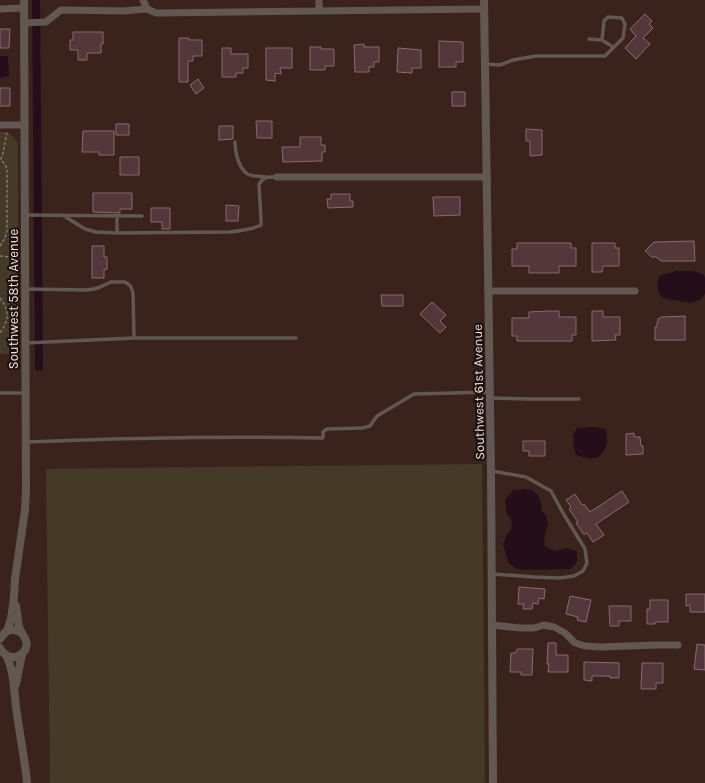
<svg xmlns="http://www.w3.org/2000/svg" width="705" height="783" font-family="Karla,sans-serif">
	<rect width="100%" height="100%" fill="#3b231d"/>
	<path fill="#443a27" d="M0,132h8l10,11v211h-18z
		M482,464l3,319h-435l-4,-314z"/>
	<path fill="#230e1a" d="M0,56h8l1,20 -9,2z
		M676,271h18l10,4 1,3v16l-4,5 -10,4 -24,-4 -6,-2c-3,-8 -5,-13 -2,-21z
		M594,427l12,2c2,14 2,17 -7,28l-9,2 -14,-4 -2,-8 -1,-12 4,-7z
		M525,489l7,1 6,5 3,8 1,8 4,4 2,9 -3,10 -1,11 8,5 5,1 9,-3 11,3v11l-7,7 -49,1 -6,-2 -6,-5 -3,-8 -3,-11 4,-9 5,-7 -1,-9 -4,-5 -2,-14 8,-10z"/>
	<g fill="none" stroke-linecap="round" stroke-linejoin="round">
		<path stroke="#230e1a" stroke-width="8" d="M36,0l3,367"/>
	</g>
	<path fill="#53373b" stroke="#8a6b6f" d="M645,14l7,7 -3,3 4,4 -10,10 7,6 -14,15 -11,-11 11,-12 -6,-7z
		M0,29h10l-1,19h-9z
		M73,32h30v12h-2v9h-14v7h-9v-10h-8v-10h3z
		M179,38h10v2h13v16h-9v5h-5v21h-9z
		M439,41l24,1v20h-7v5h-17z
		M364,44v3h15v15h-5v5h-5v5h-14l-1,-27z
		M310,47h11v2h13v17h-9v4h-15z
		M222,48h9v6h17v14h-5v5h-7v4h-14z
		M266,48h26v20h-12l1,6 -6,-1v8l-9,-1z
		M398,48l23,2v18h-9v5l-15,-1z
		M198,79l6,9 -8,6 -6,-9z
		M0,88h10v18h-10z
		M452,92h13v14h-13z
		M256,121h16v17h-15z
		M116,124h13v11h-13z
		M219,126h14v13l-14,1z
		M526,129l16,1v25l-12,1v-15h-4z
		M83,131h31v24h-15v-3h-17z
		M300,137h21v8h4v7h-3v9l-39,1 -1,-15h18z
		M120,157h19v18h-19z
		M93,193h39v16h-12v4l-27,-1z
		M331,194h19v7h3v6l-25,1 -1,-9h4z
		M433,197h27v18l-26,1z
		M226,205l13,1 -1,15h-12z
		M151,208h19v21h-8v-7h-11z
		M694,241l1,20h-34l-6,-5 -2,2 -8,-7 9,-9z
		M517,243h54v5h5v18h-17v7h-30v-7h-17v-17h5z
		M592,243h23v5h4v18h-16l-1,6h-10z
		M92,246h12v11h3v12l-3,1v8h-12z
		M381,295h22v11h-21z
		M432,302l14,13 -6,6 6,6 -6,6 -20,-19z
		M548,311h11v6h17v18h-4v6h-55v-5h-5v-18h17v-6z
		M592,311h11v6h17v18h-5l1,5 -24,1z
		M685,316v24h-30v-13h2v-5h1v-3l3,-2z
		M634,433v4h6l1,9h2v8l-17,1v-21z
		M523,441h22v15h-16v-5h-6z
		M622,491l7,11 -33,22 8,11 -11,7 -6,-9 -3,2 -8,-12 2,-1 -9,-13 2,-2 -5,-7 9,-6 7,11 2,-1 6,8z
		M519,587l26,2 -1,10 -5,-1 -1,6 -5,-1 -1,6h-9l1,-5h-6z
		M686,594h19v18h-15v-7l-4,1z
		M570,596l21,4 -5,22 -9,-2 1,-3 -12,-3z
		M650,600h18v22h-13v2h-8v-15h3z
		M609,606h22v15h-12v5h-9z
		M548,643h8v12h12v17h-20l1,-8h-2z
		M697,644l8,1v25l-11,-1z
		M517,649h16l-1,26h-11v-3h-11l1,-19h5z
		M584,662l35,1v15h-9v-2h-18v5l-8,-1z
		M642,663h21v20h-7v6h-15z"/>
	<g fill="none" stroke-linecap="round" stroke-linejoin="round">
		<path stroke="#8b7671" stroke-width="1.5" stroke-dasharray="3 2" stroke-linecap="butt" d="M0,246l5,-8 2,-8v-62l-6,-9 2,-6 4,-20
			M0,256l17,2
			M0,298c10,13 9,22 0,35"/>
		<path stroke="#625851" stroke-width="3.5" d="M589,39l13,1
			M485,64l15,1 13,-5 23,-4h69l18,-18 2,-14 -3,-6 -14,-1 -4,4 -2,19 11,7
			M235,142c0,10 3,24 11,31 5,4 13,3 20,4
			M25,215l117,1
			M64,216l21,13 11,3 21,1v-17
			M117,233l111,-1c11,-1 23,-2 33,-7v-5l-2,-36c5,-8 8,-7 18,-7
			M26,289l60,1 8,-1 6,-2 11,-5h14l3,2 3,3 2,6 1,45
			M25,343l109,-5h162
			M0,393h25
			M491,398l40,1h48
			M26,442c99,-4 198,-6 297,-4v-6l4,-3 35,-1 8,-2 7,-10 37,-22 76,-2
			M492,471l34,6 25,14 12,22 22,36 2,14 -4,8 -9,5 -14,2 -26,-1 -41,-3"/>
		<path stroke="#625851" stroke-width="7" d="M143,0l4,9
			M319,0v11
			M0,9l24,-1
			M24,23l22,-1 15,-12 62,1 24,-2 9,4 328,-4
			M0,125h25
			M277,177h210
			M488,291h147
			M492,625l29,3h13l10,-3 10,2 11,6 10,10 10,3 16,1 54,-2h23"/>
		<path stroke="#625851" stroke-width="8" d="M484,0l7,470 2,313
			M16,606l3,21 3,6
			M7,631l4,-12 3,-22 1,-18 10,-69 1,-20 -2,-490
			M0,639c3,-5 6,-9 12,-9 4,0 9,1 11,5 13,16 -13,33 -23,13
			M6,655c8,16 8,35 10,52 3,22 7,44 10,66l1,10
			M16,684l6,-30"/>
	</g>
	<g text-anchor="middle" stroke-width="4" stroke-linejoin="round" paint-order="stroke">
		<g font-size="13" fill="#f3e2dd" stroke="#1b100d">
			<text transform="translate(13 299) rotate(-90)" y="5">Southwest 58th Avenue</text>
			<text transform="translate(478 392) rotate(-91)" y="5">Southwest 61st Avenue</text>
		</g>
	</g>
</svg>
